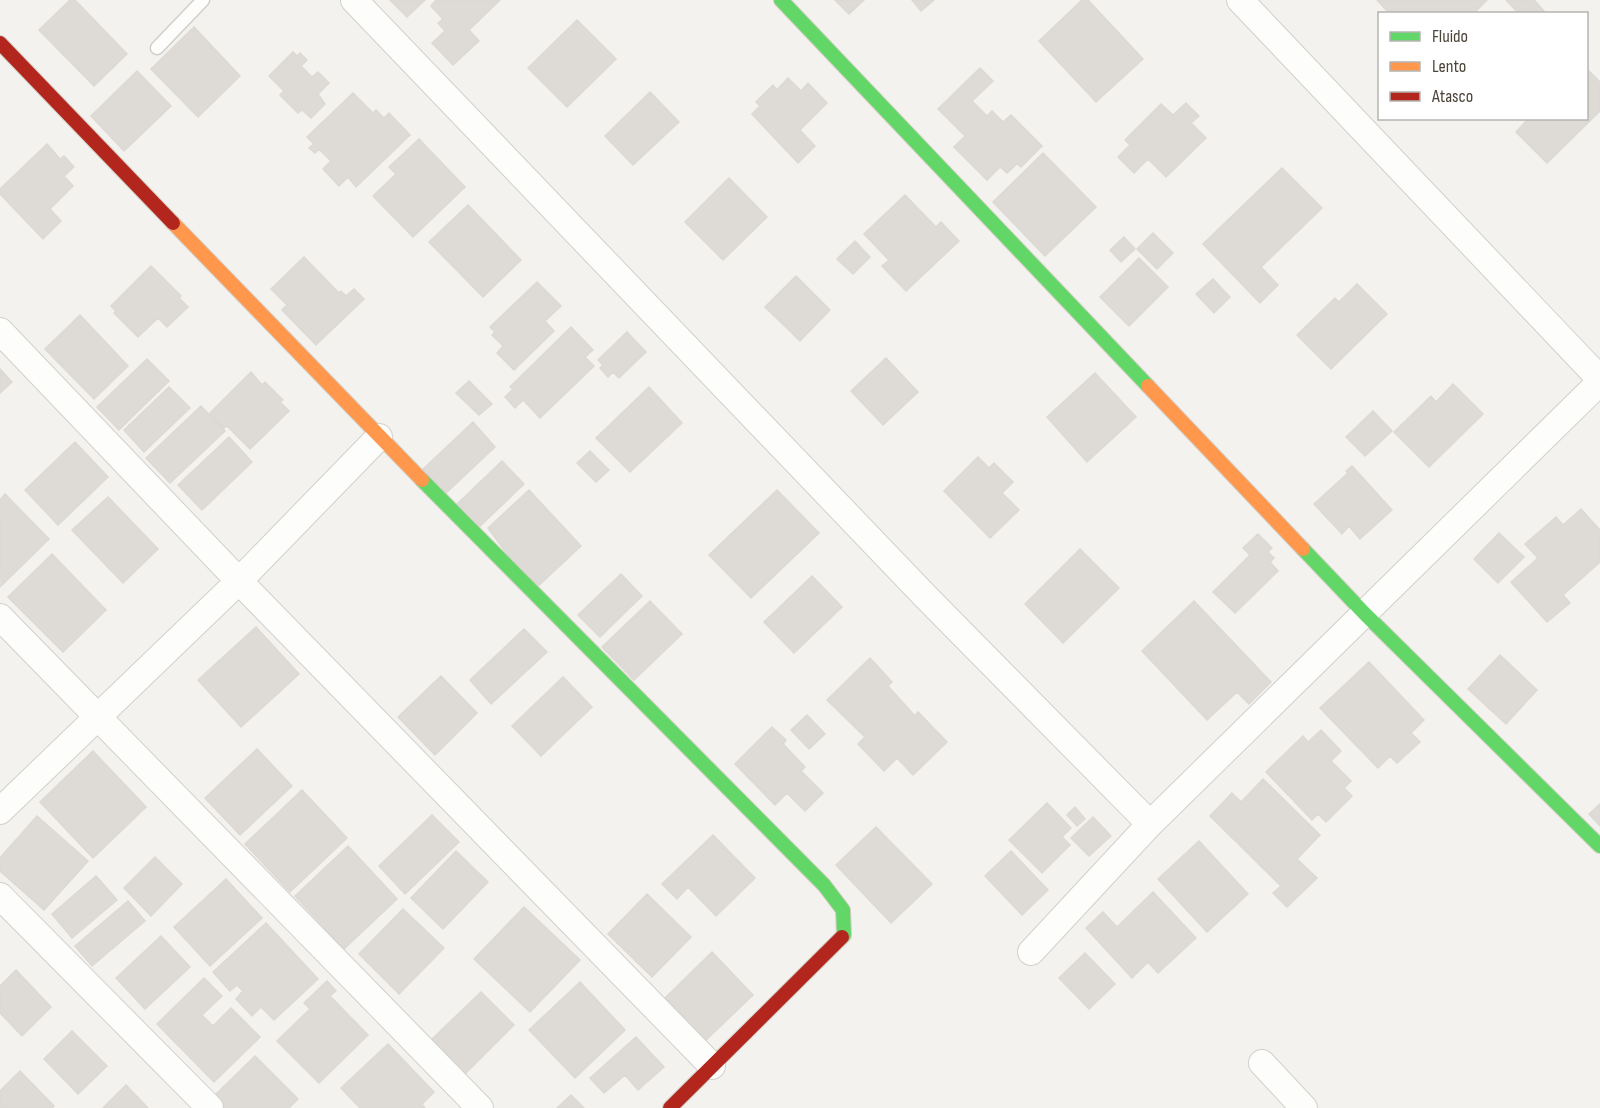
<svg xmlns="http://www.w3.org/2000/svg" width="1600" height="1108" font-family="'Sofia Sans Condensed',sans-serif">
	<rect width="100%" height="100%" fill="#f4f2ee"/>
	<path fill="#dedbd6" stroke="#dcd9d4" stroke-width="1.5" d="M70,0h5l52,54 -33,32 -55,-56z
		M390,0h35l-18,17z
		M436,0h64l-31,30 10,11 -26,24 -21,-22 13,-12 -7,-8 5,-4 -12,-13z
		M835,0h29l-15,14z
		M912,0h22l-13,11z
		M1082,0h6l55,59 -47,43 -57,-61z
		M1377,0h110l-12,12 1,2h-86z
		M1506,0h28l10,11 -3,3h-22z
		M577,20l39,39 -49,48 -39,-39z
		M194,27l46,49 -42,41 -47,-48z
		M293,52l4,4 3,-3 7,7 -6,6 11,11 6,-5 11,11 -11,11 7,10 -14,14 -9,-8 -4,3 -18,-18 4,-4 -15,-15z
		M980,68l13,13 -21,20 15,15 5,-5 11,11 8,-7 31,31 -21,21 -4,-3 -10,9 -7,-6 -13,13 -33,-33 11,-11 -27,-27z
		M1586,68l14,14v29l-53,52 -31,-31 13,-14h57z
		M137,71l34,35 -47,45 -33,-35z
		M788,78l13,13 7,-8 19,20 -27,27 15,16 -17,17 -46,-49 8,-8 -4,-4 17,-17 4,5z
		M650,92l29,30 -46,43 -28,-29z
		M353,93l20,20 3,-3 8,8 5,-5 21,22 -54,52 -8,-10 -9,9 -16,-17 8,-8 -12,-12 -4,4 -6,-5 5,-4 -7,-7z
		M1186,103l13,13 -8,7 15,15 -40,39 -18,-18 -14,14 -16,-16 12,-12 -5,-5 36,-36 12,11z
		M419,139l46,48 -52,50 -40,-41 23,-22 -7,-7z
		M47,144l13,15 4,-3 10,11 -10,9 9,10 -23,23 11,12 -18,18 -43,-45v-5z
		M1043,153l53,54 -51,49 -52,-54z
		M1282,168l40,40 -61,59 17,18 -18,18 -57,-59z
		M729,178l38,39 -44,43 -38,-38z
		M905,195l31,32 5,-5 18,19 -53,50 -24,-25 7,-6 -25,-26z
		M468,205l53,55 -38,37 -54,-55z
		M1153,233l20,20 -16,16 -20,-20z
		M1124,237l11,12 -14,13 -11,-12z
		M855,241l15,16 -17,17 -16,-15z
		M304,257l35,36 2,-2 5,5 8,-7 10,10 -48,46 -34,-35 5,-5 -16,-16z
		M1139,258l29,29 -39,39 -29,-29z
		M151,266l30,30 -2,2 9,9 -21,20 -9,-9 -20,19 -24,-24 2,-2 -5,-5z
		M796,276l34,34 -30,31 -35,-34z
		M1213,279l17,18 -16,16 -18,-19z
		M537,282l24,24 -16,15 9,10 -40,39 -17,-17 6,-7 -11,-11 3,-3 -5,-5z
		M1357,284l30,30 -56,55 -34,-34 38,-37 4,4z
		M80,315l48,51 -34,33 -49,-50z
		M571,327l22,23 -8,7 9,9 -54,52 -17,-18 -8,8 -10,-11 8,-8 -3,-2z
		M627,332l19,20 -27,26 -6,-6 -5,5 -8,-9 3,-3 -5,-5z
		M886,358l32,34 -35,33 -32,-34z
		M147,359l22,22 -50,49 -22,-23z
		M0,369l12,13 -12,11z
		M251,372l11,13 3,-3 18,18 -3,2 9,9 -39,38 -23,-23 -3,2 -14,-15z
		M1095,373l41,44 -49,45 -40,-45z
		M469,381l23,23 -13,11 -23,-22z
		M1453,384l30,30 -54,53 -35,-35 37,-36 5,6z
		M169,387l21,21 -46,44 -20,-22z
		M649,387l33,36 -52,49 -34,-34z
		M201,406l24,25 -55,52 -24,-25z
		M1373,411l19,20 -27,25 -19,-19z
		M473,422l22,25 -52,49 -23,-24z
		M229,437l23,25 -50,48 -24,-25z
		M75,442l33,35 -50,48 -33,-35z
		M590,451l19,19 -13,12 -19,-19z
		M978,457l11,11 5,-5 19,19 -11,11 17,17 -29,28 -46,-47z
		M502,461l22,23 -48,46 -22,-23z
		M1352,466l40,44 -32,29 -11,-13 -7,8 -28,-30 34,-31 -2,-2z
		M529,490l52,56 -47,44 -46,-62z
		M777,490l42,43 -68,65 -42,-43z
		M5,494l44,45 -48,47 -1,-86z
		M108,497l50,52 -35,34 -51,-53z
		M1581,509l19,21v32l-37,33 7,8 -23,19 -36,-40 27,-24 -13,-14 31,-27 7,8z
		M1499,533l25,24 -26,26 -24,-24z
		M1258,534l14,14 -4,4 6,6 -4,4 8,9 -43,42 -22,-21 37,-37 -7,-7z
		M1080,549l39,39 -56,55 -38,-39z
		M52,554l54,56 -43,42 -55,-55z
		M621,574l21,22 -42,41 -22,-22z
		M812,576l30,31 -48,46 -30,-31z
		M650,601l32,33 -48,46 -32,-33z
		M1194,601l77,81 -22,22 -12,-12 -30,28 -65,-69z
		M256,627l43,47 -58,53 -43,-47z
		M524,629l23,23 -56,52 -21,-24z
		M1500,655l37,35 -31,34 -38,-35z
		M870,658l22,24 -4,4 27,30 3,-4 29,30 -34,33 -16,-17 -13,13 -26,-27 7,-7 -38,-37z
		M1369,662l55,58 -13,13 9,9 -23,21 -7,-7 -12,12 -58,-60z
		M441,676l36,37 -42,42 -37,-38z
		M563,677l29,30 -51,49 -29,-30z
		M807,715l18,19 -16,15 -18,-19z
		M772,727l14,13 -3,4 22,23 -4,4 22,22 -18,18 -18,-18 -12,12 -40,-41z
		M1321,730l20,21 -10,10 20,20 -7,7 8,8 -26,26 -8,-8 -6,6 -46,-48 37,-36 5,6z
		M257,749l35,37 -52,49 -35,-37z
		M93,751l53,56 -53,51 -53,-56z
		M1263,779l57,56 -23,24 20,19 -30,29 -14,-14 8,-7 -71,-70 22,-23 9,9z
		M302,790l45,48 -57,54 -45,-48z
		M1047,803l24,25 -9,9 8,8 -28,28 -33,-33z
		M1600,804v22l-11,-12z
		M1075,807l10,12 -8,7 -10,-11z
		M432,815l27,27 -54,52 -26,-28z
		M37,816l51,45 -44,49 -44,-39v-13z
		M1093,817l18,19 -22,20 -18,-18z
		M876,827l56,57 -41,39 -55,-58z
		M713,835l42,43 -39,38 -28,-29 -11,12 -15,-15z
		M1199,841l49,53 -41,38 -49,-53z
		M348,846l49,53 -53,50 -49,-53z
		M456,851l32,31 -45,47 -32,-31z
		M1011,851l37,39 -26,25 -37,-39z
		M155,857l27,27 -31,32 -27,-28z
		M96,876l21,24 -45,38 -20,-24z
		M226,879l36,39 -52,48 -36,-39z
		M1153,892l43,46 -38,35 -10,-11 -16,16 -46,-50 17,-16 14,15z
		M647,894l44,43 -39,40 -44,-43z
		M128,901l17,20 -53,45 -17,-20z
		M524,907l56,53 -50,52 -56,-53z
		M403,909l41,39 -45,46 -40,-40z
		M266,923l52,56 -44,41 -13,-13 -9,9 -16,-17 7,-8 -6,-6 -7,6 -17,-19z
		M161,936l29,31 -45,42 -29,-31z
		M712,952l41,43 -48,46 -41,-42z
		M1085,953l30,31 -26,25 -30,-31z
		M16,970l35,37 -29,29 -22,-23v-27z
		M204,978l18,18 -20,19 11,11 18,-18 29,29 -46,45 -57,-58z
		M327,981l9,10 -6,5 38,39 -49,48 -42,-42 33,-32 -6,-6z
		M580,982l45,48 -50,48 -46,-48z
		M481,992l33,33 -52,52 -34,-34z
		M72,1031l35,35 -29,28 -34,-35z
		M636,1037l28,30 -26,23 -13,-15 -21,18 -14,-15z
		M388,1044l46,48 -12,12 3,4h-65l-19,-20z
		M255,1056l43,43 -9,9h-65l-11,-11z
		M20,1071l34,35 -2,2h-52v-17z
		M126,1085l22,23h-45z
		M571,1095l13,13h-27z"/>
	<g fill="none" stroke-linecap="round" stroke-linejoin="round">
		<g stroke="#d2d0cb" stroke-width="15">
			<path id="lane" d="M157,48l46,-48"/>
		</g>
		<g stroke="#d2d0cb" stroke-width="28">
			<path id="street" d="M354,0l572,597 224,227
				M1240,0l360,379
				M0,331l239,250 473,485
				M0,617l480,491
				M0,811l239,-230 140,-144
				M0,896l210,212
				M1031,952l119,-128 450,-442
				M1262,1063l42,45"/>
		</g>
		<g stroke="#d3cfc5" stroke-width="16">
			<path id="fast" d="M781,0l367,386
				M422,480l402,405 19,25 1,25 -2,2
				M1303,549l61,64 236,233"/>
		</g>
		<g stroke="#d3cfc5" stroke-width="16">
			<path id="slow" d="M173,223l249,257
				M1148,386l155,163"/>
		</g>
		<g stroke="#d3cfc5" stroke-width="16">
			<path id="jam" d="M0,43l173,180
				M670,1108l172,-171"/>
		</g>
		<use href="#lane" stroke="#fdfdfc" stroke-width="12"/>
		<use href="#street" stroke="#fdfdfc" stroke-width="26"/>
		<use href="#fast" stroke="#63d668" stroke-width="14"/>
		<use href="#slow" stroke="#ff974d" stroke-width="14"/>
		<use href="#jam" stroke="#b3261e" stroke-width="14"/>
	</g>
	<rect x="1378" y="12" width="210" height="108" fill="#ffffff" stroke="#b7b4b0" stroke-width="1.5"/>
	<rect x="1390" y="32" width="30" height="9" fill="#63d668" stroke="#b7b4b0" stroke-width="1.5"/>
	<text x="1432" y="42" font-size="18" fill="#4b4439">Fluido</text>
	<rect x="1390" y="62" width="30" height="9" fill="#ff974d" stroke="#b7b4b0" stroke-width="1.5"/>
	<text x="1432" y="72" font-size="18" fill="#4b4439">Lento</text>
	<rect x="1390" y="92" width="30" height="9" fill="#b3261e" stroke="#b7b4b0" stroke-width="1.5"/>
	<text x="1432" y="102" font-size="18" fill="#4b4439">Atasco</text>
</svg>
